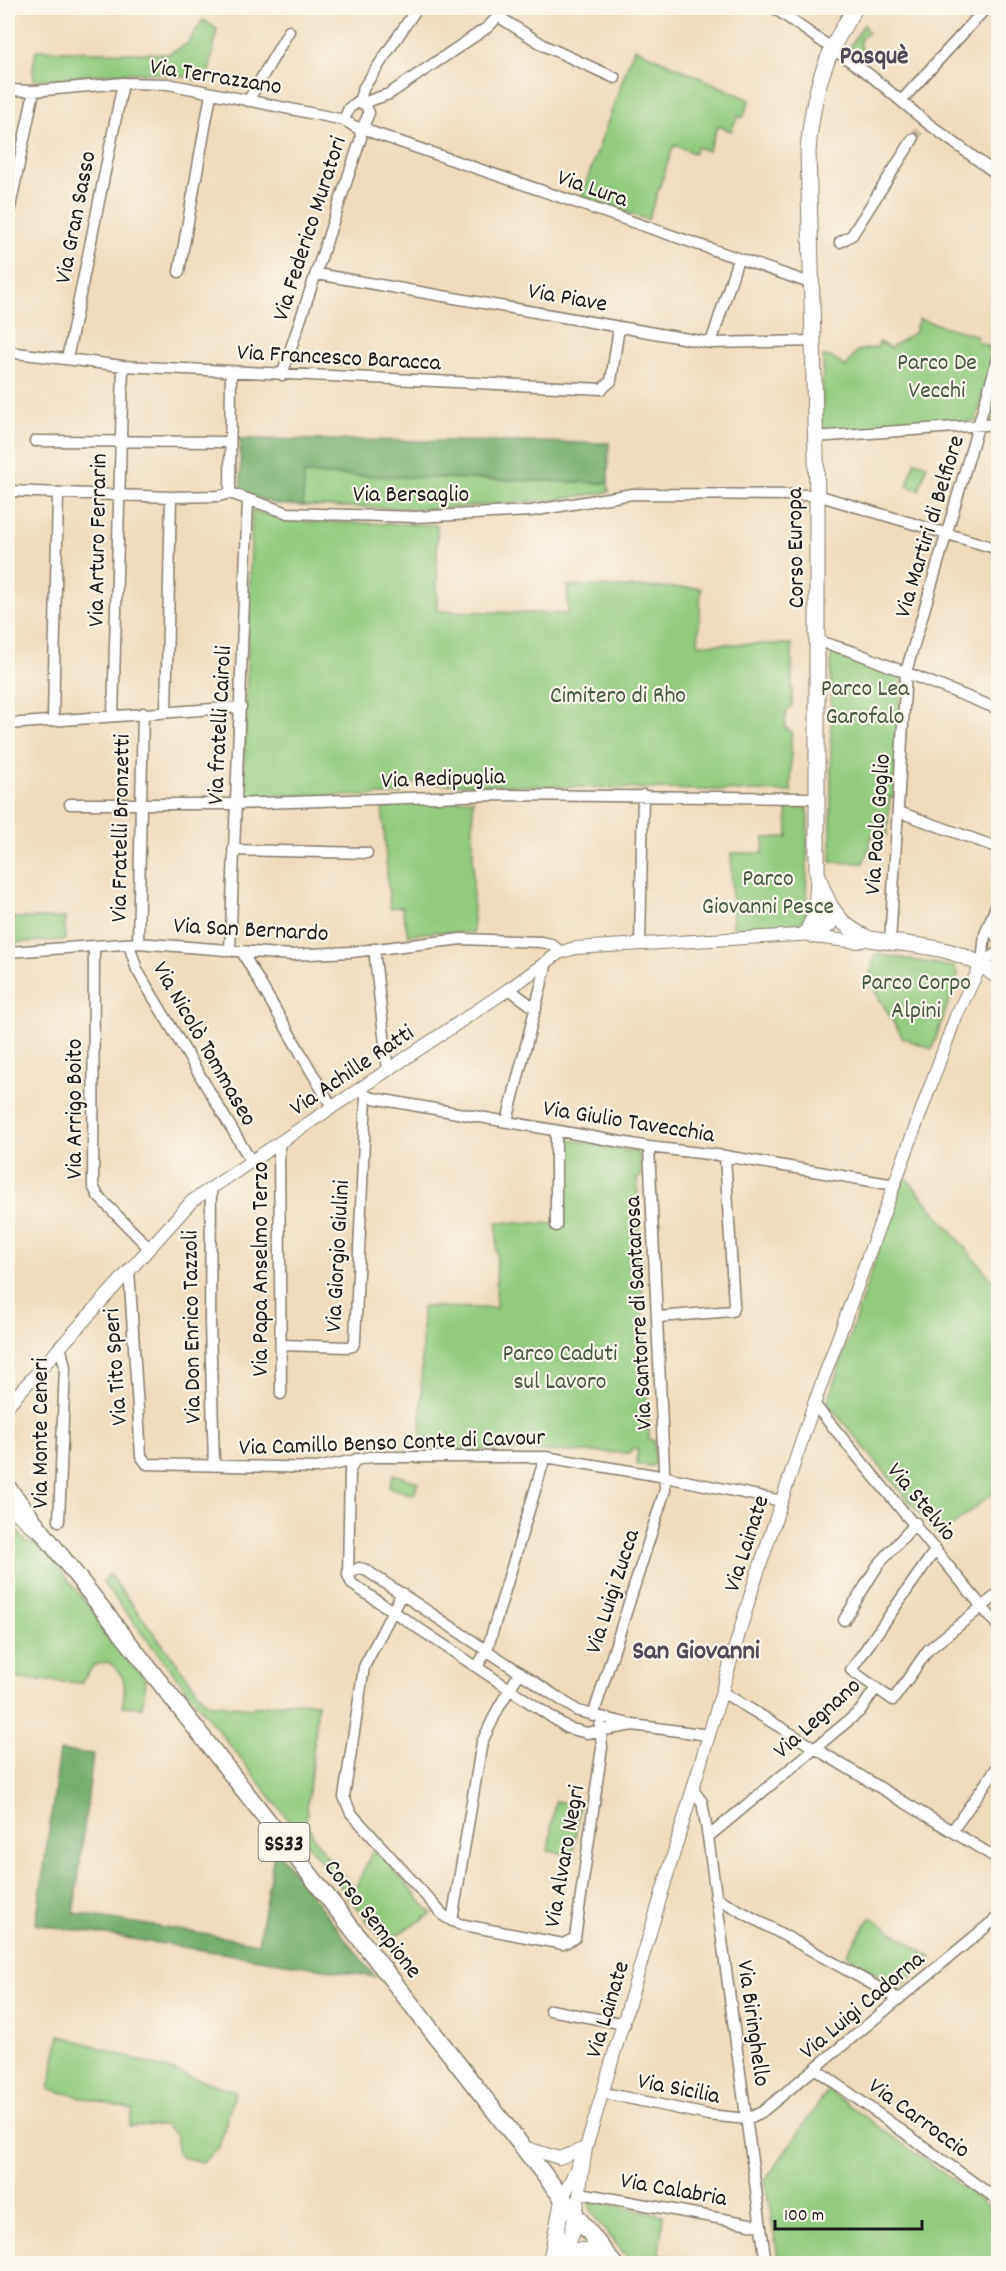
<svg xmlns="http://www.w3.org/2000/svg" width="1006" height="2271" font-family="Dekko,sans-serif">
	<rect width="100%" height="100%" fill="#fbf7ec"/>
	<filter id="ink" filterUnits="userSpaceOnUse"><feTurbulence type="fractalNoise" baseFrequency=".0167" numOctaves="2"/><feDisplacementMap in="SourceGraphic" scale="12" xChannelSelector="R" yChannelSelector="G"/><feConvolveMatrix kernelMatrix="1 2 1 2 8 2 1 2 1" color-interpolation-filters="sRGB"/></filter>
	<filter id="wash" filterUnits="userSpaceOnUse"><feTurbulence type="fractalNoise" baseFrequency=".008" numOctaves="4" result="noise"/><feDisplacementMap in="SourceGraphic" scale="24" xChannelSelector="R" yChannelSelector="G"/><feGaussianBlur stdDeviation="1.35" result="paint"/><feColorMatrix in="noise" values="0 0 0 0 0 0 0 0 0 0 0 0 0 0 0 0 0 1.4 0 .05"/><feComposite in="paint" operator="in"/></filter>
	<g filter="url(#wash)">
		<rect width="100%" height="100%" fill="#f0dcbc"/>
		<path fill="#92cb7e" stroke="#57744d" stroke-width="1.5" d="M203,20l14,9 -9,49 -5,3c-55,-15 -113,-5 -169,-1l-1,-12 3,-18 132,4 19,-10z
			M864,24l4,9 -7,5 -1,7 4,6h11l2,4 -13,7 -17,-11z
			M634,48l116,52 -7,18 -5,-2 -7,15 -13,-5 -10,25 -11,-4 -3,6 -20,-8 -26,75 -67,-23z
			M919,319l59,17 -1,6 12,4 -1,4 7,2 -19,69 -155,11 2,-76 7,1 16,10 11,-16 21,-4 1,-5 11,6 24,-15z
			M998,378v41l-11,1z
			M915,461l12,4 -8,25 -12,-4z
			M303,474l305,9 1,9 -58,8 -112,9 -136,-3z
			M252,510l34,11 151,4v86l131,3v-28l133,2 -3,56h94v62l-6,5 -1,17 6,3v61l-390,-9v11l-38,2 -120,-1z
			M835,652l66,25 -5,119 -6,1 -3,39h-16l-1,10 -7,17 -32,-1v-206z
			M473,799v134l-38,-1 -27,3 -6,-28 -12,1 -8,-103z
			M787,807h19l2,3 -2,107 -10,9 -63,1 -2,-74h32l1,-15 24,-1z
			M8,918h57v22l-57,3z
			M876,954l78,13 4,8 -26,74 -29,-11 -35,-58z
			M565,1139l70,13 5,4 1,21 -4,1 12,262h5l1,23 -3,3 -15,-1v-16h-6v4l-210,-4 1,-142 74,1 1,-86 68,2z
			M904,1175l89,106 5,-4v212l-59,48 -112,-134z
			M393,1474l25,8 -4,13 -25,-8z
			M8,1519l18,23 7,1 20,17 93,120 -4,27 -20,-1c5,-19 4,-33 -14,-44l-14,3 -13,18 -73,-5z
			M109,1574l98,129 43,5 37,-6 31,1 -12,117c9,27 31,48 49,69l19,-41 58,66 -48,28 -281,-359z
			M555,1801l25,4 -7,50 -25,-4z
			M871,1917l61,41 -34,31 -52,-35z
			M60,2035l175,56 -16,56 -16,15 -21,-5 -5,-6v-14l-12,-12 -36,1 4,-16 -84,-21z
			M828,2090l170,123v50h-219l-14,-82z
			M587,2200l76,15 -4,39 56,9h-83l-36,-44z"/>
		<path fill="#75af6d" stroke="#486644" stroke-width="1.5" d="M240,439l369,4 -1,40 -304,-9 -1,32 -28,-2 -34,-11z
			M60,1751l33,3 -19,159 184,30 17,-95 100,129 -339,-53z"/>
	</g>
	<g filter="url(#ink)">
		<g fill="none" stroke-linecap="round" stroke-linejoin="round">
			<path stroke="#c6b69c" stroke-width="10" stroke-dasharray="10 5" stroke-linecap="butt" d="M913,139l10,-13"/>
			<g stroke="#867c6c" stroke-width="13">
				<path id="minor" d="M774,8l96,67 56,47 72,53
					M499,17l46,29 70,32
					M8,90l26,1 89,-8 45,1 176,36 13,8 6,-1
					M902,100l84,-92
					M248,101l41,-70
					M359,101l5,-14 53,-79
					M363,103l26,-9 99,-67 18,-19
					M344,120l5,-12 10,-7 7,5 3,7 -6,14
					M363,127l11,6 436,150
					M8,217l26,-126
					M840,242l12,-7 61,-96
					M179,272l32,-178
					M317,274l394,69 103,-2
					M711,343l27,-84
					M8,352l115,14 479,23 9,-8 8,-54
					M67,359l56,-276
					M282,375l79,-237 -1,-10
					M814,437l184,-13
					M35,441l195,1
					M8,491l163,6 48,-1 11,-3 58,20 127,4 116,-6 101,-17 185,1 181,54
					M230,493l1,-121
					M818,641l36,11 144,57
					M166,712l5,-215
					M113,715l10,-349
					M53,719l5,-225
					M8,724l233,-17
					M70,804h164l260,-9 324,3
					M899,812l97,35
					M233,850l134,3
					M988,925l10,14
					M138,943l5,-230
					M890,943l16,-271 92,-314
					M129,944l8,26 114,191
					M640,944l3,-149
					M94,947l-1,239 5,10 51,52
					M374,949l14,121
					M230,951l18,-451
					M8,952l130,-9 152,12 61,-3 111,-13 79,3 10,2 10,8
					M242,952l90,155
					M982,963l3,-29 13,-33
					M982,963l16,-11
					M509,989l27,20
					M362,1088l4,8 7,2 276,49 76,9 170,29
					M507,1121l40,-159
					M556,1131v95
					M279,1143l2,251
					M211,1188l-1,135 4,143
					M129,1269l12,187 6,8 170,4 53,-11h175l121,20 116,24
					M659,1317l73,-6 2,-6 -9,-149
					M281,1345l67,2 5,-1 2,-6 11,-244
					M814,1404l184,222
					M59,1521l6,-154 -5,-22
					M936,1549l-85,121 42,30 35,-50 70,-56
					M348,1575l2,-105 6,-11
					M402,1593l-38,74 -20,130 7,16 93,103 15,8 104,20 12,-6 27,-191 -2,-22
					M844,1620l34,-55 38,-42
					M477,1667l10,-17 58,-193
					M722,1692l276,167
					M593,1716l72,-226 -16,-343
					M633,1725l-46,8 -19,-5 -216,-144 -4,-9 11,-7 5,1 214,142 55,14 76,10
					M694,1791l8,11 6,35 58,427
					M952,1831l46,-65
					M708,1837l152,-126 16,-23
					M715,1897l184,102
					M452,1921l30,-179 17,-35 21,-35
					M550,2010l75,14
					M816,2069l182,131
					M604,2093l104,22 39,4 15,-7 236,-195
					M579,2190l7,4 175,32"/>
			</g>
			<g stroke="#867c6c" stroke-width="14">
				<path id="tertiary" d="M808,926l6,-12 3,-40
					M813,937l45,5 12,-3
					M8,1405l184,-204 317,-212 50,-36 16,-5 239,-14 16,-8 5,-11 -14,4 -21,16
					M8,1506l26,23
					M524,2147l35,11 27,-10
					M563,2198l19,-43
					M576,2215l10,-67 166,-558 62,-186 142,-388 26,-53"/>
			</g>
			<g stroke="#867c6c" stroke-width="17">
				<path id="secondary" d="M855,8c-32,50 -42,84 -47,143l9,344v377c9,32 21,54 53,67 48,8 89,5 128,38
					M558,2254c19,-6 38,-5 53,8
					M556,2256l16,-22 4,-19
					M550,2264l13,-66"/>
			</g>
			<g stroke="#867c6c" stroke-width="19">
				<path id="primary" d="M8,1488l606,776"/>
			</g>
			<use href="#minor" stroke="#fff" stroke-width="10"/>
			<use href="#tertiary" stroke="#fff" stroke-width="12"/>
			<use href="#secondary" stroke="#fff" stroke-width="15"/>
			<use href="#primary" stroke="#fff" stroke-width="16"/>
		</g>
	</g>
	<g text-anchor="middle" stroke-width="4.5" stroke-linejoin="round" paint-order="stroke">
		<rect fill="#fbf7ec" stroke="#5f5e5a" stroke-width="1.5" x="258.5" y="1823" width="51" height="38" rx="4.5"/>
		<g font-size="22" font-weight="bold" fill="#1c1c1c">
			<text x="284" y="1850">SS33</text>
		</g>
		<g font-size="24" fill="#1c1c1c" stroke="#fbf7ec">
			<text transform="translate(216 75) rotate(9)" y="8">Via Terrazzano</text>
			<text transform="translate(593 187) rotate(19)" y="8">Via Lura</text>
			<text transform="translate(74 217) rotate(-79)" y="8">Via Gran Sasso</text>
			<text transform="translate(308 228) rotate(-72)" y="8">Via Federico Muratori</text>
			<text transform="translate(568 296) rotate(10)" y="8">Via Piave</text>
			<text transform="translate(339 356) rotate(3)" y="8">Via Francesco Baracca</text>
			<text x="411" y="501">Via Bersaglio</text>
			<text transform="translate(928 526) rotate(-73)" y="8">Via Martiri di Belfiore</text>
			<text transform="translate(96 540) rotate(-89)" y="8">Via Arturo Ferrarin</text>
			<text transform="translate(794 548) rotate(-91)" y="8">Corso Europa</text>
			<text transform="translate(218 725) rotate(-87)" y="8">Via fratelli Cairoli</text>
			<text transform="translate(443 777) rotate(-2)" y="8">Via Redipuglia</text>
			<text transform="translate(876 824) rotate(-86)" y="8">Via Paolo Goglio</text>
			<text transform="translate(119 828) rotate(-89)" y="8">Via Fratelli Bronzetti</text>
			<text transform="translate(251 928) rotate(3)" y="8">Via San Bernardo</text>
			<text transform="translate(206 1043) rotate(60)" y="8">Via Nicolò Tommaseo</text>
			<text transform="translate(351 1069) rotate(-34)" y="8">Via Achille Ratti</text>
			<text transform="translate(73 1109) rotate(-90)" y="8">Via Arrigo Boito</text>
			<text transform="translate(629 1120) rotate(9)" y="8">Via Giulio Tavecchia</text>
			<text transform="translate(336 1256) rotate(-87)" y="8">Via Giorgio Giulini</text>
			<text transform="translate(259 1269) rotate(-90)" y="8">Via Papa Anselmo Terzo</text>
			<text transform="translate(637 1313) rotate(-93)" y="8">Via Santorre di Santarosa</text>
			<text transform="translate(190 1327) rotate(-91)" y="8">Via Don Enrico Tazzoli</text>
			<text transform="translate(114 1367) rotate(-94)" y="8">Via Tito Speri</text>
			<text transform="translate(39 1433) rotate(-90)" y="8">Via Monte Ceneri</text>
			<text transform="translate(392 1441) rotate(-2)" y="8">Via Camillo Benso Conte di Cavour</text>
			<text transform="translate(923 1501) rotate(50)" y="8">Via Stelvio</text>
			<text transform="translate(745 1543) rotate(-72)" y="8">Via Lainate</text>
			<text transform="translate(611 1591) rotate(-72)" y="8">Via Luigi Zucca</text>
			<text transform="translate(816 1717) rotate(-42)" y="8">Via Legnano</text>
			<text transform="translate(563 1856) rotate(-80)" y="8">Via Alvaro Negri</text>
			<text transform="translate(374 1918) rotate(52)" y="8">Corso Sempione</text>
			<text transform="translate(861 2004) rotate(-40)" y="8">Via Luigi Cadorna</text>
			<text transform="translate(606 2009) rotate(-73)" y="8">Via Lainate</text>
			<text transform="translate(755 2023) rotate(82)" y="8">Via Biringhello</text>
			<text transform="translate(679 2087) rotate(11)" y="8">Via Sicilia</text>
			<text transform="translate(920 2117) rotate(36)" y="8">Via Carroccio</text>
			<text transform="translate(674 2188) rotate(10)" y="8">Via Calabria</text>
		</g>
		<g font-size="24" fill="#45593e" stroke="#fbf7ec">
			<text x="937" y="369">Parco De<tspan x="937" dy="28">Vecchi</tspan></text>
			<text x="865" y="695">Parco Lea<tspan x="865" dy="28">Garofalo</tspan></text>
			<text x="618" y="702">Cimitero di Rho</text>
			<text x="768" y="885">Parco<tspan x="768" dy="28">Giovanni Pesce</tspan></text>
			<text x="916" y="989">Parco Corpo<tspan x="916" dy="28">Alpini</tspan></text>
			<text x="560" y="1360">Parco Caduti<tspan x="560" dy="28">sul Lavoro</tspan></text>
		</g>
		<g font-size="26" font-weight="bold" fill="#524858" stroke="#fbf7ec">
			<text x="874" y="63">Pasquè</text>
		</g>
		<g font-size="27" font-weight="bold" fill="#524858" stroke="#fbf7ec">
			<text x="696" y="1658">San Giovanni</text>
		</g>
	</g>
	<rect width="1006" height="2271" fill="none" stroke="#fbf7ec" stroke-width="30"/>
	<path d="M775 2220v9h147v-9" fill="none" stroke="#1c1c1c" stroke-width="3"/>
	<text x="784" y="2220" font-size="18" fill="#1c1c1c" stroke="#fbf7ec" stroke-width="4.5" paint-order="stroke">100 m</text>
</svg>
